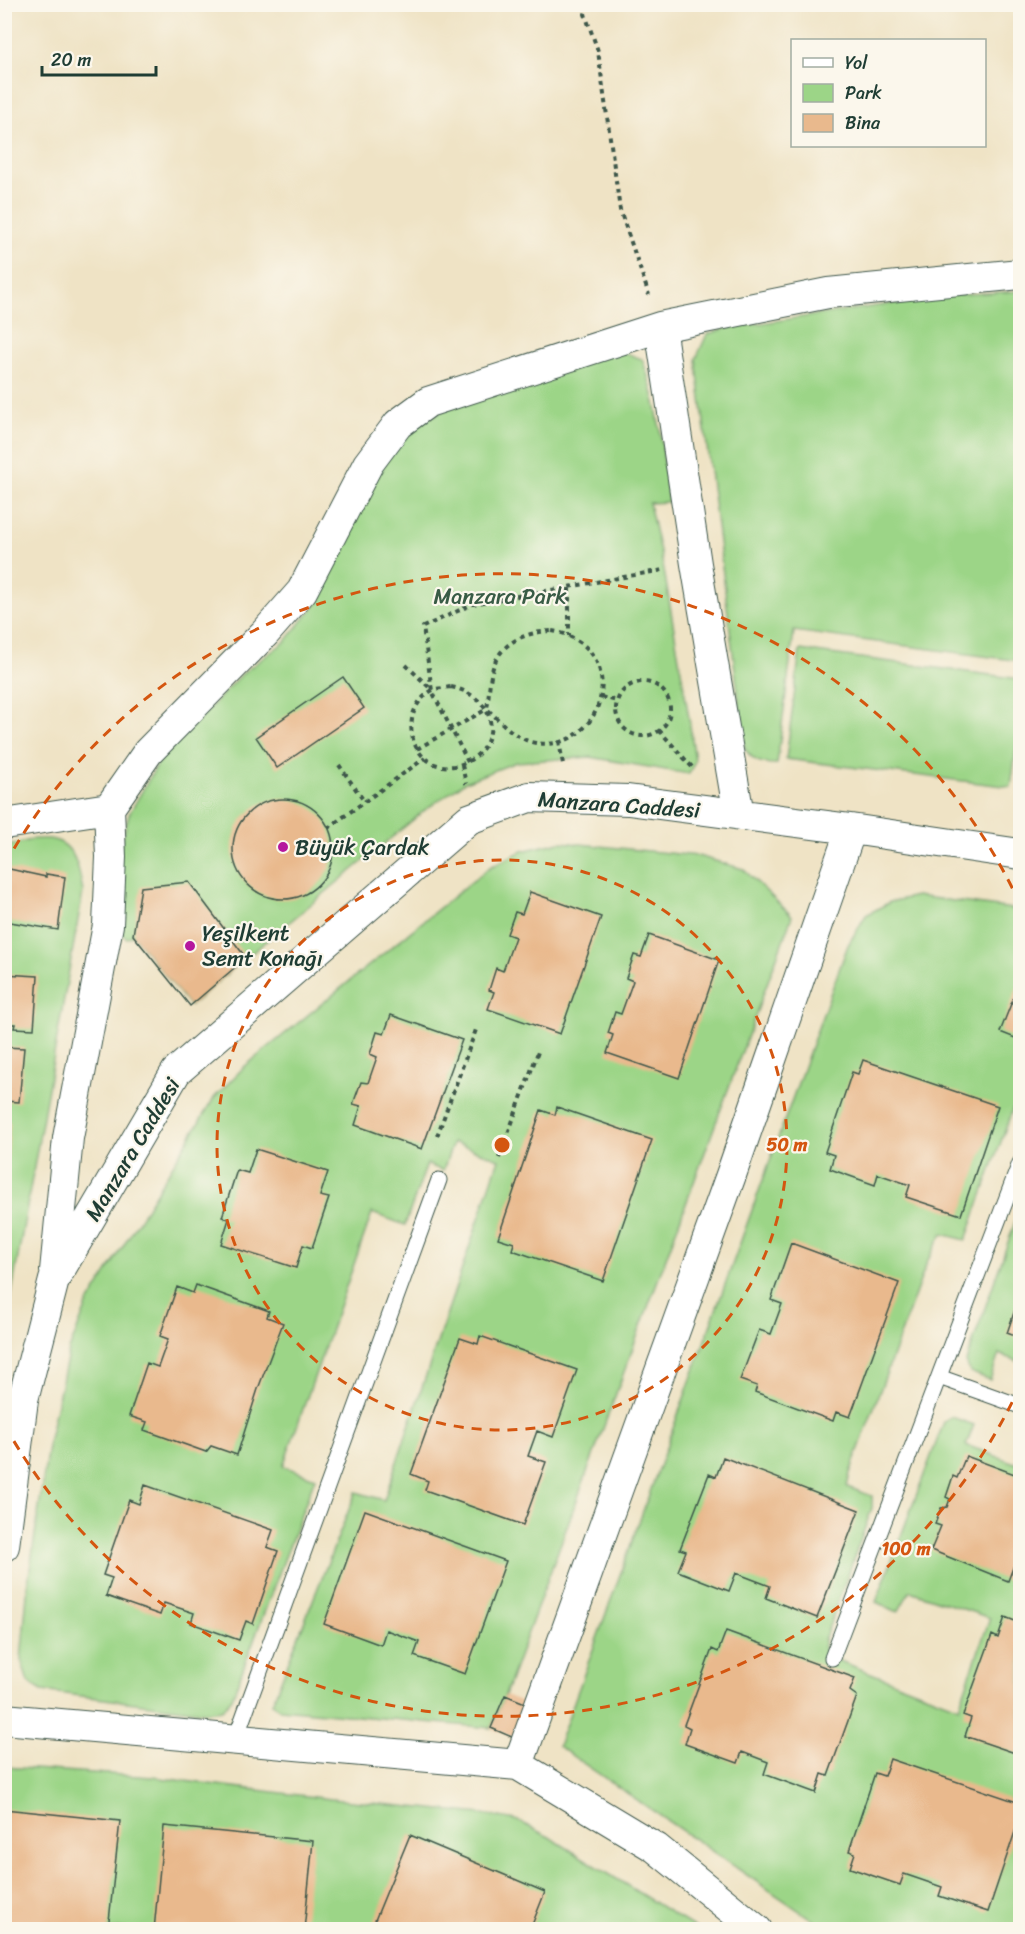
<svg xmlns="http://www.w3.org/2000/svg" width="1025" height="1934" font-family="Sriracha,sans-serif">
	<rect width="100%" height="100%" fill="#fbf7ec"/>
	<filter id="ink" filterUnits="userSpaceOnUse"><feTurbulence type="fractalNoise" baseFrequency=".0167" numOctaves="2"/><feDisplacementMap in="SourceGraphic" scale="12" xChannelSelector="R" yChannelSelector="G"/><feConvolveMatrix kernelMatrix="1 2 1 2 8 2 1 2 1" color-interpolation-filters="sRGB"/></filter>
	<filter id="wash" filterUnits="userSpaceOnUse"><feTurbulence type="fractalNoise" baseFrequency=".008" numOctaves="4" result="noise"/><feDisplacementMap in="SourceGraphic" scale="24" xChannelSelector="R" yChannelSelector="G"/><feGaussianBlur stdDeviation="1.35" result="paint"/><feColorMatrix in="noise" values="0 0 0 0 0 0 0 0 0 0 0 0 0 0 0 0 0 1.4 0 .05"/><feComposite in="paint" operator="in"/></filter>
	<g filter="url(#wash)">
		<rect width="100%" height="100%" fill="#efe3c5"/>
		<path fill="#9cd587" stroke="#5e895e" stroke-width="1.5" d="M1020,291v370l-226,-30 -17,133c-16,0 -23,-2 -32,-15l-49,-390 11,-25 21,-6 223,-33z
			M615,349l27,10c18,46 21,94 26,143l-19,1 15,67 25,148 6,43 -6,13 -99,-17 -74,5 -51,20 -40,28 -179,148 -56,48 -57,-71 -6,3 -19,-13 10,-69 11,-42 31,-54 84,-88 42,-31 30,-37 61,-138 32,-36 64,-38z
			M800,650l220,29v40l-9,68 -225,-28z
			M34,839c6,0 14,-1 20,1 22,5 26,33 29,52l-78,438v-483z
			M560,842l138,14 45,13 49,47 -287,779 -14,33 -211,-19 -8,-6 84,-211 28,8 115,-341 -46,-17 -10,29 -16,-7 -22,61 -33,-12 -89,253 32,12 -83,220 -10,12 -17,2 -163,-21 -14,-9 -7,-22 7,-77 21,-144 20,-89 18,-45 92,-150 35,-57 30,-31 246,-200 32,-16z
			M916,896l104,14v187l-6,8 -48,135 -24,-6 -15,28 -77,211 -3,14 25,9v12l-48,132v9l8,9 127,49 31,-89 -80,-27 -12,21 -22,-10 68,-180 8,-5 22,8 -8,20 54,20v464h-194l-268,-183 290,-801 18,-30 24,-13z
			M1020,1208v154l-21,-8 -9,26 -20,-8 -4,-10z
			M4,1767l148,10 179,22 151,15 34,6 35,18 146,91h-692z"/>
		<g id="blocks">
			<path fill="#e9b98d" d="M343,677l21,31 -87,60 -21,-31z
				M233 849a50 50 0 1 1 100 0a50 50 0 1 1-100 0Z
				M5,868l41,9v-3l19,3 -7,53 -54,-9z
				M189,882l57,76 -56,48 -57,-71 8,-48z
				M530,892l71,25 -41,117 -72,-25 6,-17 -5,-2 7,-22 7,3 12,-34 -8,-3 8,-22 7,2z
				M649,935l70,25 -40,118 -72,-25 6,-18 -5,-2 7,-21 6,2 12,-33 -7,-3 8,-23 7,2z
				M4,974l34,2 -4,53 -20,-1 1,-4h-11z
				M1020,981v59l-20,-8z
				M391,1015l71,25 -40,109 -67,-24 6,-19 -8,-2 8,-22 7,1 9,-26 -7,-3 7,-22 7,2z
				M4,1047l20,1 -5,54 -15,-1z
				M863,1060l135,46 -37,109 -55,-18 4,-12 -32,-11 -3,11 -45,-16 4,-14 -9,-3 27,-80 6,2z
				M557,1107l95,33 -49,141 -91,-31 2,-7 -16,-5 43,-128 14,5z
				M4,1121l6,1 -4,55h-2z
				M256,1149l72,23 -8,24 9,2 -17,50 -9,-3 -7,23 -75,-24 8,-25 -7,-2 15,-47 11,3z
				M791,1243l108,40 -49,134 -14,-5 -3,9 -78,-29 2,-6 -17,-6 19,-50 12,4 11,-30 -11,-4z
				M196,1285l73,26 -2,6 16,6 -25,66 -21,66 -26,-9 -5,6 -62,-22 3,-8 -18,-6 18,-53 11,4 10,-28 -8,-3 17,-49 16,6z
				M1020,1295v43l-13,-5z
				M480,1336l97,34 -24,67 -16,-6 -9,25 18,6 -23,63 -98,-35 3,-9 -17,-7 49,-136 18,6z
				M966,1456l54,20v81h-3l-9,24 -77,-31 10,-24 -6,-2 6,-16 6,-1 3,-8 -4,-2 7,-21 4,2z
				M723,1457l136,53 -42,108 -51,-20 4,-12 -34,-13 -7,18 -51,-20 8,-20 -6,-2 29,-75 7,3z
				M145,1485l128,45 -6,17 11,4 -25,73 -7,-3 -7,19 -48,-17 3,-10 -30,-10 -4,12 -54,-19 6,-18 -9,-3 26,-75 10,4z
				M365,1510l141,51 -41,113 -51,-18 5,-14 -33,-12 -5,15 -57,-21z
				M1005,1617l15,6v126l-2,5 -53,-18 6,-18 -8,-3 29,-80 6,3z
				M726,1631l129,47 -5,13 7,5 -29,80 -6,-2 -6,19 -52,-19 4,-12 -26,-10 -4,11 -53,-19 5,-16 -6,-3 28,-76 6,3z
				M505,1695l30,12 -14,34 -30,-13z
				M890,1759l130,44v14l-32,95 -49,-16 3,-9 -38,-13 -4,11 -50,-17 5,-15 -6,-2 26,-78 9,3z
				M4,1809l116,12 -12,109h-79l-25,-3z
				M164,1826l149,15 -9,89h-150z
				M410,1835l135,57 -15,38h-159z"/>
		</g>
	</g>
	<g filter="url(#ink)">
		<use href="#blocks" fill-opacity="0" stroke="#3e564a" stroke-width="1.5"/>
		<g fill="none" stroke-linecap="round" stroke-linejoin="round">
			<g stroke="#3e564a" stroke-width="17">
				<path id="lane" d="M939,1377l81,29
					M832,1658l188,-495
					M235,1740l204,-560"/>
			</g>
			<g stroke="#3e564a" stroke-width="32">
				<path id="street" d="M660,327l36,237 43,251
					M109,808l39,-56 117,-119 37,-42 66,-127 30,-40 30,-22 232,-75 168,-34 192,-19
					M4,824l105,-16 2,49 -3,68 -40,213 -13,133
					M4,1546l19,-146 31,-120 122,-208 293,-253 60,-22 99,3 223,29 169,25
					M4,1719l514,46 138,83 101,82
					M518,1765l213,-590 120,-346"/>
			</g>
			<path stroke="#3e564a" stroke-width="4" stroke-dasharray="4.5 4.5" stroke-linecap="butt" d="M588,4l-3,10 13,37 22,159 29,85
				M569,588v48
				M552,631c5,1 12,2 17,5 62,28 28,122 -38,106 -17,-5 -31,-21 -44,-33 2,-13 2,-26 5,-38 7,-29 34,-39 60,-40z
				M406,665l26,25
				M616 709a27 27 0 1 1 54 0a27 27 0 1 1-54 0Z
				M451,687c31,6 53,35 30,64 -7,8 -16,13 -27,15 -44,6 -59,-55 -21,-76 5,-2 12,-2 18,-3z
				M601,697l16,4
				M659,730l33,37 4,1
				M559,741l4,23
				M417,749l70,-40
				M468,762l-36,-71 -9,-64 50,-23 190,-34
				M339,765l25,36
				M462,765l4,19
				M328,828l97,-70
				M437,1136l40,-109
				M499,1158l39,-106"/>
			<use href="#lane" stroke="#fff" stroke-width="15"/>
			<use href="#street" stroke="#fff" stroke-width="30"/>
		</g>
	</g>
	<g fill="none" stroke="#d45610" stroke-width="3" stroke-dasharray="10 8">
		<circle cx="502" cy="1145" r="285"/>
		<path d="M1020 1386A571 571 0 0 1 5 1426M5 864A571 571 0 0 1 1020 904"/>
	</g>
	<g fill="#b5179e" stroke="#fbf7ec" stroke-width="2">
		<circle cx="283" cy="847" r="6"/>
		<circle cx="190" cy="946" r="6"/>
	</g>
	<g text-anchor="middle" stroke-width="4.5" stroke-linejoin="round" paint-order="stroke">
		<g font-size="22" fill="#385b45" stroke="#fbf7ec">
			<text x="500" y="604">Manzara Park</text>
		</g>
		<g font-size="22" fill="#1f3d34" stroke="#fbf7ec">
			<text transform="translate(619 804) rotate(4)" y="8">Manzara Caddesi</text>
			<text transform="translate(132 1149) rotate(-59)" y="8">Manzara Caddesi</text>
		</g>
		<g font-size="22" fill="#1f3d34" stroke="#fbf7ec" text-anchor="start">
			<text x="295" y="855">Büyük Çardak</text>
			<text x="202" y="941">Yeşilkent<tspan x="202" dy="25">Semt Konağı</tspan></text>
		</g>
	</g>
	<circle cx="502" cy="1145" r="9" fill="#d45610" stroke="#fbf7ec" stroke-width="3"/>
	<g font-size="18" text-anchor="middle" font-weight="bold" fill="#d45610" stroke="#fbf7ec" stroke-width="4.5" stroke-linejoin="round" paint-order="stroke">
		<text x="787" y="1151">50 m</text>
		<text x="906" y="1555">100 m</text>
	</g>
	<rect width="1025" height="1934" fill="none" stroke="#fbf7ec" stroke-width="24"/>
	<rect x="791" y="39" width="195" height="108" fill="#fbf7ec" stroke="#a3ada2" stroke-width="1.5"/>
	<rect x="803" y="58" width="30" height="9" fill="#ffffff" stroke="#a3ada2" stroke-width="1.5"/>
	<text x="845" y="69" font-size="18" fill="#1f3d34">Yol</text>
	<rect x="803" y="84" width="30" height="18" fill="#9cd587" stroke="#a3ada2" stroke-width="1.5"/>
	<text x="845" y="99" font-size="18" fill="#1f3d34">Park</text>
	<rect x="803" y="114" width="30" height="18" fill="#e9b98d" stroke="#a3ada2" stroke-width="1.5"/>
	<text x="845" y="129" font-size="18" fill="#1f3d34">Bina</text>
	<path d="M42 66v9h114v-9" fill="none" stroke="#1f3d34" stroke-width="3"/>
	<text x="51" y="66" font-size="18" fill="#1f3d34" stroke="#fbf7ec" stroke-width="4.5" paint-order="stroke">20 m</text>
</svg>
